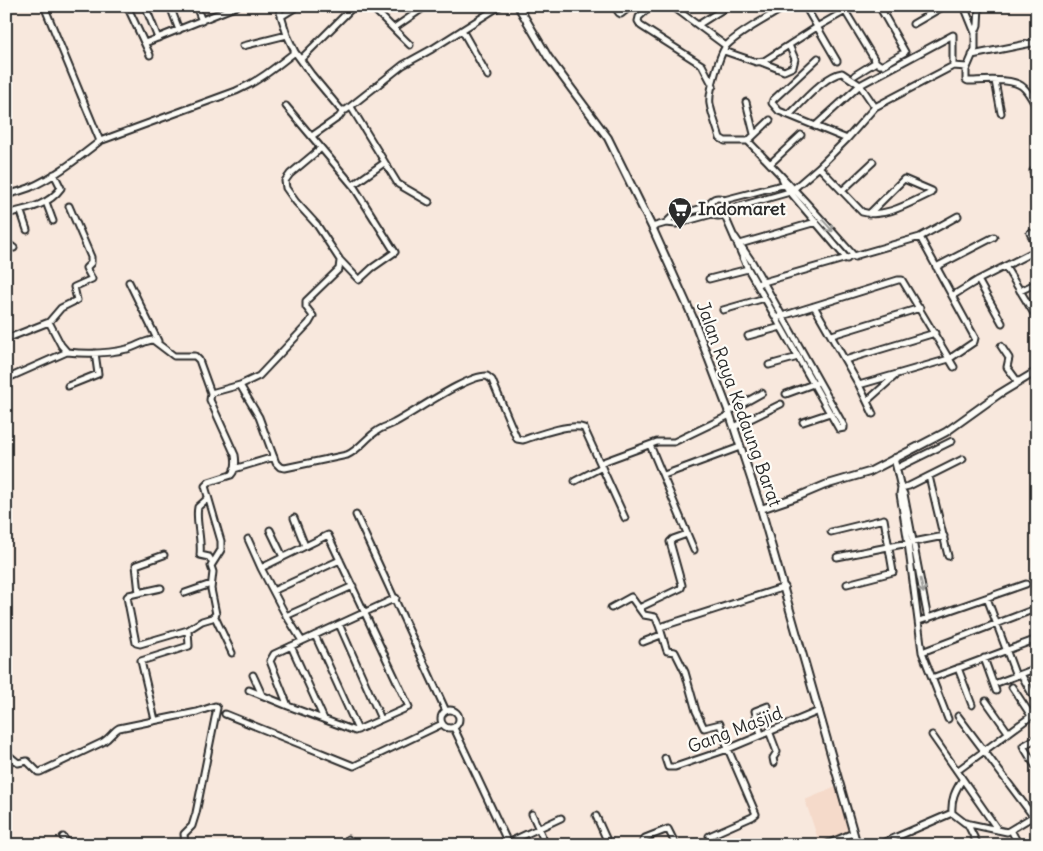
<svg xmlns="http://www.w3.org/2000/svg" width="1043" height="851" font-family="Delius,sans-serif">
	<rect width="100%" height="100%" fill="#f8e8dd"/>
	<filter id="ink" filterUnits="userSpaceOnUse"><feTurbulence type="fractalNoise" baseFrequency=".02" numOctaves="2"/><feDisplacementMap in="SourceGraphic" scale="10" xChannelSelector="R" yChannelSelector="G"/><feConvolveMatrix kernelMatrix="1 2 1 2 8 2 1 2 1" color-interpolation-filters="sRGB"/></filter>
	<g filter="url(#ink)">
		<path fill="#f5daca" d="M836,787l13,48 -21,10h-8l-15,-45z"/>
		<g fill="none" stroke-linecap="round" stroke-linejoin="round">
			<g stroke="#2b2b2b" stroke-width="9">
				<path id="minor" d="M44,6l56,135 136,-50c23,-10 40,-24 59,-39l-8,-17 -9,-29
					M127,6l23,49
					M145,6l13,32
					M170,6l9,24
					M196,6l6,15
					M371,6l39,39
					M614,6l5,7 2,1 10,-8
					M651,6l-12,11 -1,4 3,5 61,39 11,21
					M672,6l54,40
					M805,6l32,55
					M842,6l34,56
					M964,6l11,27
					M979,6l-1,19 -3,8v16l-9,21v10l2,1c14,0 46,-4 56,7 5,5 9,13 13,20
					M282,16l16,-10
					M913,24l31,-18
					M698,25l30,-19
					M394,28l32,-22
					M462,30l26,46
					M145,43l92,-37
					M243,46l44,-11
					M724,51l32,11 8,-1 53,-34 37,-21
					M295,52l16,22 30,36h5l57,-45 29,-16 68,-43
					M972,55l65,-13
					M818,58l-45,42 -1,3 7,8 68,28
					M301,59l53,-53
					M761,62l23,9 9,-4 2,-8 -6,-14
					M855,75l21,-13 4,3h3l22,-13 -26,-46
					M995,81l6,32
					M746,102l8,32
					M286,106l68,81 41,65 -23,16 -13,12 -19,-20 -23,-35 -21,-23 -10,-14 -1,-7 5,-7 30,-25
					M351,107l47,77 31,18
					M875,107l-15,-22 93,-50v31
					M789,115c12,-11 36,-40 53,-42l18,12 -45,41
					M770,120l-22,21h-23l-5,-3c-3,-11 -8,-22 -10,-34 -2,-10 10,-52 17,-59 15,-15 41,-27 59,-39
					M312,136l27,-19 5,-7
					M748,141c37,38 72,76 107,116
					M770,164l31,-29
					M819,167l43,45c23,7 49,-10 69,-19l1,-2 -28,-12 -35,35
					M1033,171l4,-2
					M782,178l3,7 5,7 57,67
					M353,185l31,-22
					M842,191l31,-29
					M6,195c8,-2 15,-4 23,-7 26,-11 49,-30 71,-47
					M709 207a9 9 0 1 1 18 0a9 9 0 1 1-18 0Z
					M724,200l62,-16
					M46,202l7,19
					M726,210l64,-18 29,-25 28,-28 28,-32 78,-41 14,1
					M21,212l6,18
					M6,214c21,-5 42,-8 55,-26l-7,-14
					M724,214l24,55 91,160 5,-1v-2l-92,-164 -17,-25
					M666,223l6,-6 37,-11
					M652,227l14,-4 10,1 36,-10
					M1030,233l7,14
					M6,242l8,6
					M740,244l76,-22
					M1005,266l28,46 4,2
					M936,267l58,-30
					M709,279l39,-10
					M978,280l24,43
					M129,282l29,59
					M760,283l160,-46 38,-21
					M1020,291l17,-8
					M952,296l26,-16 59,-30
					M814,306l45,79 14,29
					M723,310l42,-12
					M779,317l119,-37h4l52,87
					M49,322l12,-14 16,-8 -3,-13 18,-8 -6,-11 5,-5v-6l-22,-51
					M832,335l88,-27
					M748,336l33,-9
					M6,339l43,-17 12,23 6,7c20,2 40,2 60,-3 9,-2 16,-8 26,-9l21,16h21l4,4 12,33 29,-8 19,32 17,46 4,4 5,1 62,-13c12,-5 19,-17 30,-24 5,-4 12,-5 17,-8 21,-11 73,-48 93,-47l5,4 25,59 6,1c15,-5 46,-17 61,-12l41,90
					M1001,346l8,12 -2,9 11,15
					M845,360l90,-27
					M769,365l29,-8
					M6,379l61,-27
					M240,385l19,-9 50,-53 4,-7 -7,-9v-6l33,-32 1,-8
					M859,385l90,-26 25,-17 1,-4 -55,-101
					M68,386l30,-12 -3,-21
					M786,394l30,-11
					M867,401l28,-25
					M728,412l34,-19
					M803,422l27,-9
					M734,427l47,-23
					M650,445l44,105
					M894,458l7,30 3,6 24,125
					M600,463l57,-21h17l56,-27
					M897,468l55,-27
					M234,469l40,-12
					M664,475l76,-28
					M929,476l19,80
					M575,481l27,-14
					M901,488l-1,6 8,49 14,109 26,67
					M901,488l8,-2 54,-27
					M208,498l-10,9c-3,14 4,30 2,48l9,2 3,5
					M356,515l90,196
					M294,518l11,28
					M270,530l13,27
					M831,532l53,-13 9,53 -46,12
					M248,539l13,29
					M837,557l107,-21
					M161,588l-32,7 -2,2 9,46 4,1 48,-14
					M273,591l67,-31
					M139,593l-3,-28 28,-10
					M185,593l26,-9
					M987,598l29,78
					M611,608l20,-11 13,18 11,2c6,10 8,23 12,34l8,1 10,20 11,39 8,17 16,-4 8,25 28,65 -4,3 -43,19 4,9
					M639,608l42,-20 1,-3 -12,-43 3,-3 14,-5
					M286,616l67,-30
					M215,617l17,36
					M919,621l107,-37
					M339,624l42,95
					M660,627l125,-40
					M315,635l43,95
					M643,642l18,-7
					M291,646l33,73
					M922,652l113,-43
					M984,658l12,33
					M958,668l14,37
					M1021,674l16,29
					M253,675l9,20
					M932,678l105,-39
					M994,684l43,-16
					M249,690l39,16 -18,-45 4,-7 122,-56
					M986,701l22,31
					M288,706l67,25 54,-24 -81,-172 -67,33 23,44 18,29
					M441 719a9 9 0 1 1 18 0a9 9 0 1 1-18 0Z
					M225,714l129,52 88,-42
					M958,716l75,100
					M155,720l-14,-59 48,-15 -1,-16 14,-9 10,-3 4,-4 -5,-25 2,-17 -2,-6 10,-16v-9l-16,-55 4,-4 22,-7c5,-5 5,-14 4,-20l-25,-55 1,-7
					M454,728l55,117
					M769,731l8,21 -4,6 1,5
					M761,735l-6,-24 13,-5
					M932,735l66,95
					M1037,738l-14,8 14,23
					M6,753l12,10 9,-2 11,11h2l63,-30c8,-5 10,-11 16,-14l78,-16 18,-6 2,2 -21,105 -4,13 -8,8 1,11
					M665,758l3,9h7l53,-18 91,-38
					M957,771l73,-54v-3l-18,-27
					M962,780c-7,11 -11,19 -10,33l13,10 42,9 30,-18
					M532,814l14,31
					M596,816l13,29
					M967,823l11,22
					M1011,830l8,15
					M63,837l6,8
					M348,839l2,6
					M503,845l58,-27
					M645,845l-2,-4 2,-3 23,-9 8,16
					M825,845l28,-12
					M878,845l74,-32"/>
			</g>
			<g stroke="#2b2b2b" stroke-width="10">
				<path id="tertiary" d="M518,6l30,51 60,81 44,89 41,91 37,97 31,94 96,336
					M761,509l38,-13 26,-11 44,-13 77,-40 53,-38 38,-23"/>
			</g>
			<use href="#minor" stroke="#fdfcf7" stroke-width="5"/>
			<use href="#tertiary" stroke="#fdfcf7" stroke-width="6"/>
		</g>
		<defs><path id="oneway-shaft" d="M-6 0H5M1.5-3L5.5 0L1.5 3" fill="none" stroke-width="1.6" stroke-linecap="round" stroke-linejoin="round" transform="scale(1.25)"/></defs>
		<g stroke="#9e9e9b">
			<use href="#oneway-shaft" transform="translate(828 226) rotate(49)"/>
			<use href="#oneway-shaft" transform="translate(922 586) rotate(79)"/>
		</g>
	</g>
	<defs>
		<g id="supermarket-pin" transform="scale(1.25)"><path d="M0 17L-7.5 6A9.5 9.5 0 1 1 7.5 6Z" fill="#2b2b2b" stroke="#fdfcf7"/><path d="M-6-5.5h2.5l.6 2H6L4.5 2H-2.5L-4.4-4H-6ZM-1.5 3.2a1.3 1.3 0 1 0 .1 0ZM3 3.2a1.3 1.3 0 1 0 .1 0Z" fill="#fff"/></g>
	</defs>
	<g fill-rule="evenodd">
		<use href="#supermarket-pin" x="680" y="209"/>
	</g>
	<g text-anchor="middle" stroke-width="4.5" stroke-linejoin="round" paint-order="stroke">
		<g font-size="18" font-weight="bold" fill="#2b2b2b" stroke="#fdfcf7" text-anchor="start">
			<text x="698" y="215">Indomaret</text>
		</g>
		<g font-size="18" fill="#2b2b2b" stroke="#fdfcf7">
			<text transform="translate(739 404) rotate(70)" y="6">Jalan Raya Kedaung Barat</text>
			<text transform="translate(735 730) rotate(-21)" y="6">Gang Masjid</text>
		</g>
	</g>
	<rect width="1043" height="851" fill="none" stroke="#fdfcf7" stroke-width="25"/>
	<rect x="12" y="12" width="1018" height="826" fill="none" stroke="#2b2b2b" stroke-width="2" filter="url(#ink)"/>
</svg>
